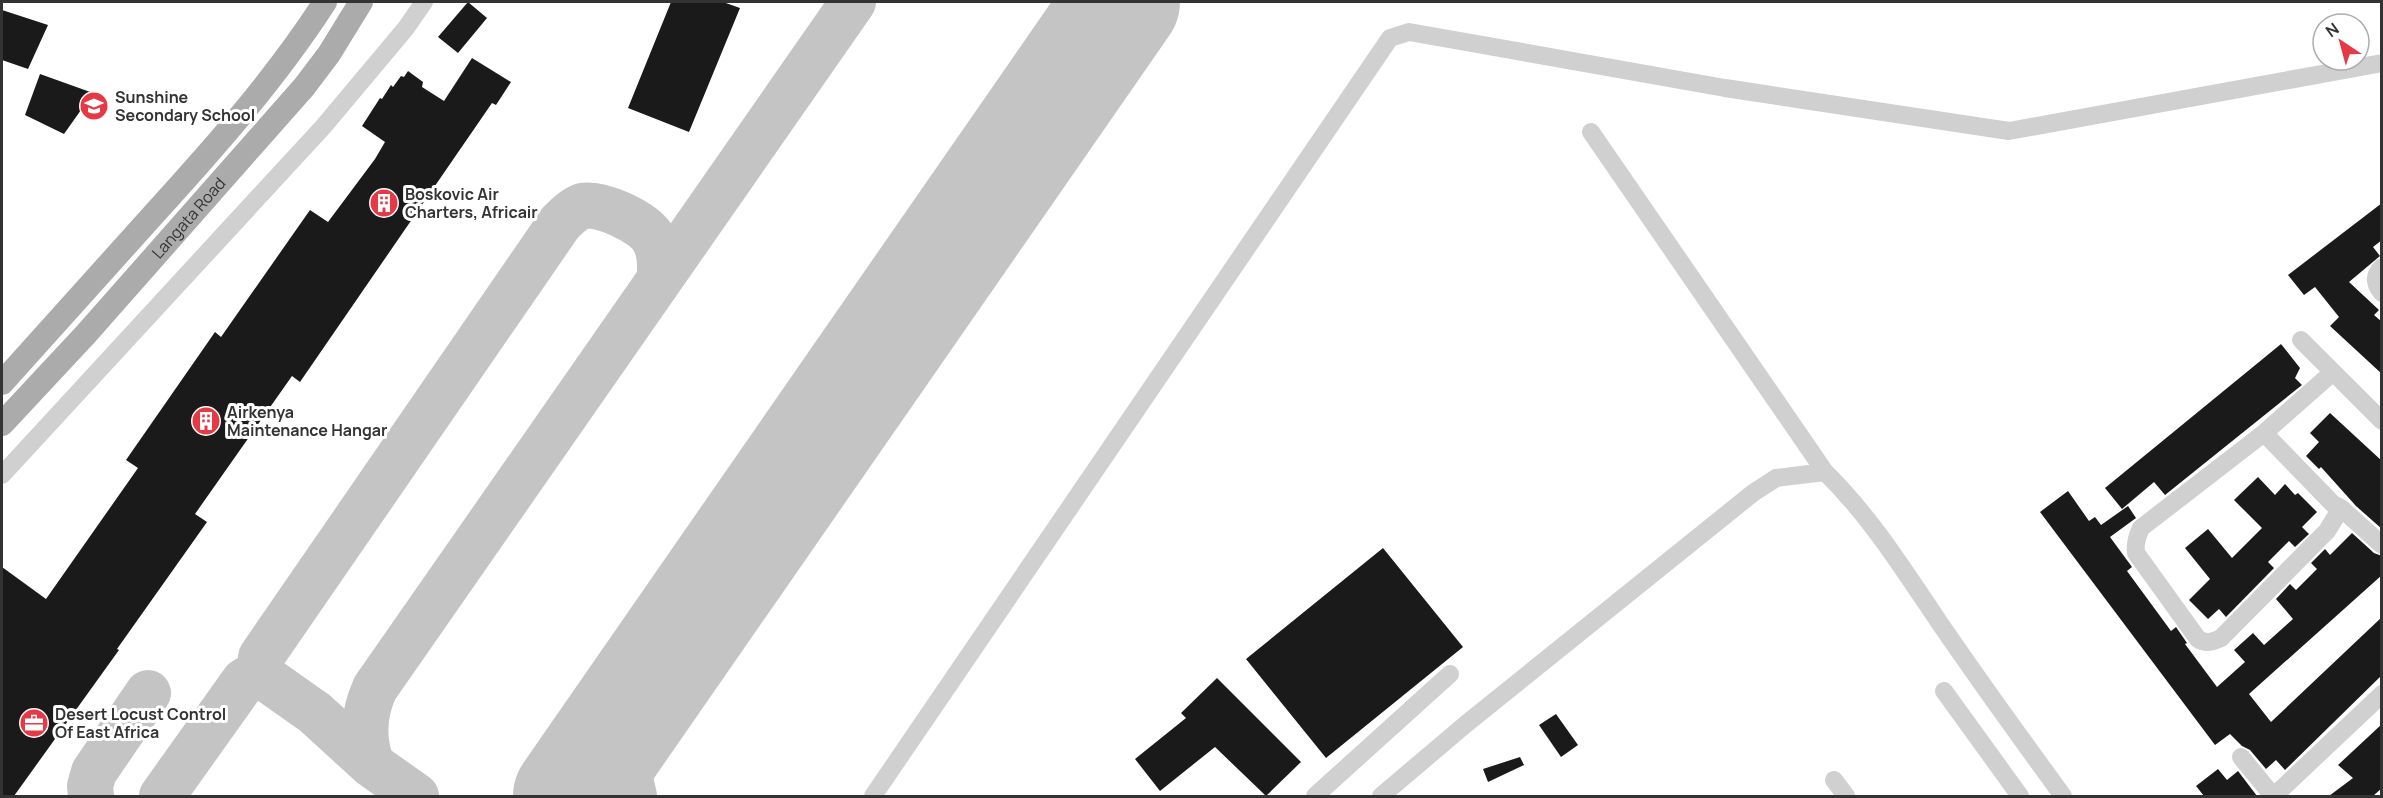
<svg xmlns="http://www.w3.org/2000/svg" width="2383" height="798" font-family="Manrope,sans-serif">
	<rect width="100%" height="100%" fill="#fff"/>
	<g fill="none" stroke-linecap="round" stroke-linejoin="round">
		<path stroke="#c4c4c4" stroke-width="46" d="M626,762l8,34
			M372,765c-10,-26 -9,-51 3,-77l478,-686
			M91,796l-1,-10 4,-14 54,-79
			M162,796l82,-115 12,-7 8,3
			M416,796l-44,-31 -57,-52 -51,-36 -4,-9 1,-11 299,-434c6,-6 14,-14 22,-17 19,-4 61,16 71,32 8,13 7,27 7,41"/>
		<path stroke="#c4c4c4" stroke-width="116" d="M571,796l551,-794"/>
	</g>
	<path fill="#1a1a1a" d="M468,2l19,16 -29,35 -20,-16z
		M671,2h52l17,6 -51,124 -61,-24z
		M2,10l46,15 -20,44 -26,-9z
		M472,58l39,24 -15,23 -4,-2 -192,279 -8,-6 -97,138 12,8 -90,127 2,1 -105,146h-12v-229l44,32 92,-131 -12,-8 89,-128 6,5 89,-127 18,12 47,-63 10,-17 -23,-16 18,-28 2,1 9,-14 2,2 8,-11 3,1 4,-6 15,11 -1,5 22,14z
		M40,74l53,19 -29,41 -39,-19z
		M2382,203v37l-9,7 7,9 -31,26 30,28 -5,5 8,7v52l-52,-48 9,-9 -24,-30 -11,8 -16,-20z
		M2281,344l19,24 -5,10 7,7 -137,110 -11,-13 -32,27 -17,-21z
		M2330,413l52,48v68l-26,-23 -35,-39 -2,2 -13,-13 13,-14 -9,-9z
		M2258,477l17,18 10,-11 10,11 3,-2 19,19 -15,15 7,7 -14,13 -6,-6 -21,21 6,6 -48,49 -7,-8 -11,10 -19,-19 21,-21 -25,-31 23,-19 24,29 30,-30 -28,-28z
		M2068,491l21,30 6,-4 6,8 27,-19 8,12 -26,19 22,30 -5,4 44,60 5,-4 11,16 -2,1 32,43 28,-25 -11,-12 19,-17 11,12 29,-26 -17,-20 14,-15 6,6 21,-21 -6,-6 14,-14 5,6 22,-22 22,20 8,3v19l-133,119 22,28 111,-105v58l-97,95 -9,-10 -10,9 -16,-19 -8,-4 -12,-12 -15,11 -175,-233z
		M1383,548l80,99 -137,111 -80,-99z
		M1217,678l84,84 -35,34 -51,-49 -55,44 -25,-32 51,-41 -5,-5z
		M1556,714l22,31 -17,12 -22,-32z
		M2382,724v64l-9,8h-44l24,-18 -15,-13z
		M1520,757l4,8 -36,17 -5,-13z
		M2218,769l9,11 11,-9 19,25h-53l-8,-10z"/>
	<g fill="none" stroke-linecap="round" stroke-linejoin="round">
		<path stroke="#d0d0d0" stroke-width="18" d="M1591,132l234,340
			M2382,267c-9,9 -8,16 0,26
			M2301,340l81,81
			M2264,433l69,71 8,4 -14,23 -106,107c-8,4 -15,6 -23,1l-62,-86c-1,-10 1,-16 5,-25l123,-95 68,-60
			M2,475l321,-348 83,-99 18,-26
			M2341,508l41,37
			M1944,691l76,105
			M2241,757l32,39
			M1834,780l12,16
			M873,796l517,-758 19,-6 316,56 284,43 373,-68
			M1315,796l135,-122
			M1381,796l85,-72 287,-231 23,-15 49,-6c46,45 80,100 116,153 40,58 81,115 122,171
			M2274,796l108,-102"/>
		<g stroke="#ababab" stroke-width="24">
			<path d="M2,383c50,-56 101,-112 152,-169 61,-67 122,-136 171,-212"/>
			<path id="s1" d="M2,424l84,-90 218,-247 25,-33 32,-52"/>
		</g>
	</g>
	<defs>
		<g id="school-disc" transform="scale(1.5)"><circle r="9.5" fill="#e63946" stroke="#fff"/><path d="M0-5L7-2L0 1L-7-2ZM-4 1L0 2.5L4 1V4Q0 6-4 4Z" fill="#fff"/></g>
		<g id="building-disc" transform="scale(1.5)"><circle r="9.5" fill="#e63946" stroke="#fff"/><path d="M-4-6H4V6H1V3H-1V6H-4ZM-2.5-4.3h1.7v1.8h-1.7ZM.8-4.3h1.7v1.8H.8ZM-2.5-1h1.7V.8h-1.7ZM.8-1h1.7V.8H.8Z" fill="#fff"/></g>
		<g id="office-disc" transform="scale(1.5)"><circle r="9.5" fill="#e63946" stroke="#fff"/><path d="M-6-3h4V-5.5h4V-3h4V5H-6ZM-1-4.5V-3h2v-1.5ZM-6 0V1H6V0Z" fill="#fff"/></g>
	</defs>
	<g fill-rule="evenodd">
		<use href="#school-disc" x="94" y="106"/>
		<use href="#building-disc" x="384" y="203"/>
		<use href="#building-disc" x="206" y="421"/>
		<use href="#office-disc" x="34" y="723"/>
	</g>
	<g text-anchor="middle" stroke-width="6" stroke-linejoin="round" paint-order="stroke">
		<g font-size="16" font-weight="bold" fill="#333" stroke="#fff" text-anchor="start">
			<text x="115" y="103">Sunshine<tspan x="115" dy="18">Secondary School</tspan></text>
			<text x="405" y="200">Boskovic Air<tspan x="405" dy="18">Charters, Africair</tspan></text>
			<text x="227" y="418">Airkenya<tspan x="227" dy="18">Maintenance Hangar</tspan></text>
			<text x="55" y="720">Desert Locust Control<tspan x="55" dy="18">Of East Africa</tspan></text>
		</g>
		<g font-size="16" fill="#333" stroke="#fff">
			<text dy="6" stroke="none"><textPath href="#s1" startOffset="278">Langata Road</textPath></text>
		</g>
	</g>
	<rect width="2383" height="798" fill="none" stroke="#333333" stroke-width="6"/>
	<g transform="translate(2341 42) rotate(324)"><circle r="28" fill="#ffffff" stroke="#adadad" stroke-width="1.5"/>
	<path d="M0-4.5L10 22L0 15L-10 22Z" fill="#e63946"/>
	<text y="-9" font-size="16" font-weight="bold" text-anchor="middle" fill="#333333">N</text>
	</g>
</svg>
